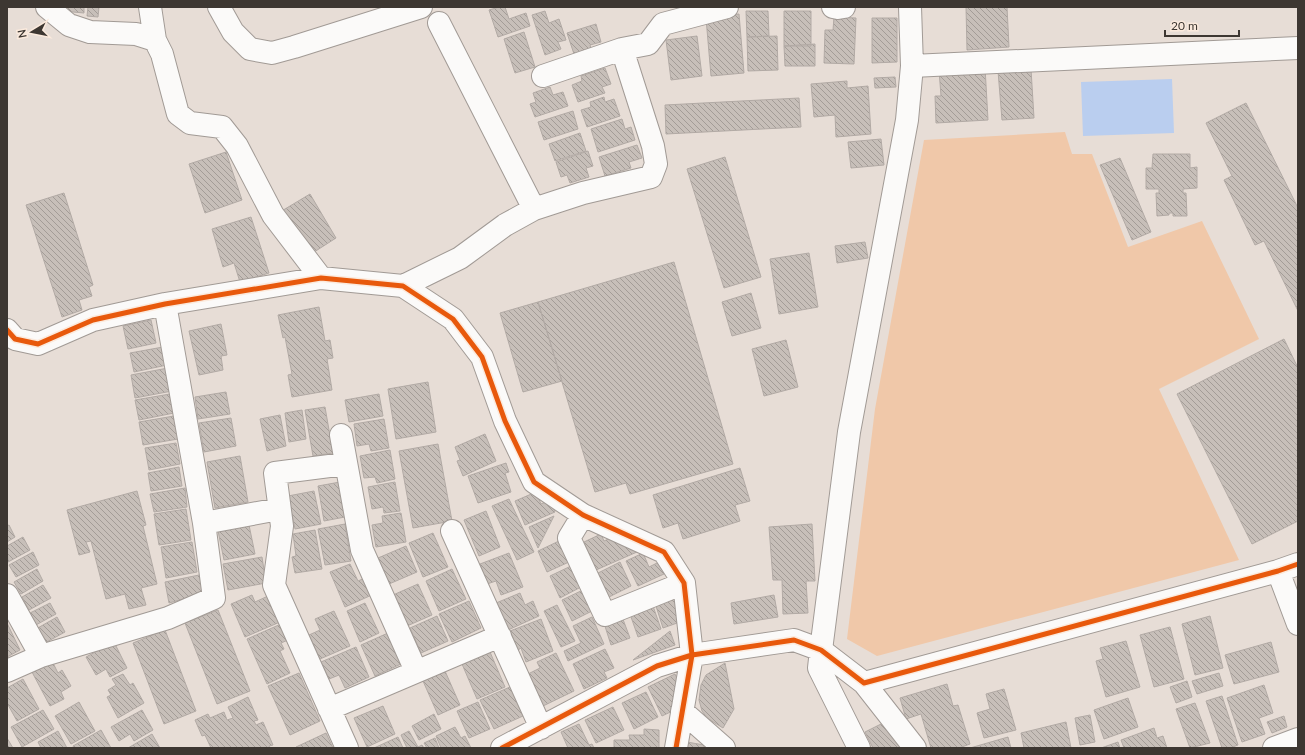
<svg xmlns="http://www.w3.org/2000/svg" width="1305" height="755" font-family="Lato,sans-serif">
	<defs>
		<pattern id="building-back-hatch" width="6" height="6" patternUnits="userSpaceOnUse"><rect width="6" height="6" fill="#c7bfb9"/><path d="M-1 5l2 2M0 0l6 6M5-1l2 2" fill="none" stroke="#a39c97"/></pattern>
	</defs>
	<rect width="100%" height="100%" fill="#e7ddd6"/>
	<path fill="#f0c8a9" d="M1065,132l7,22h20l36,93 74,-26 57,118 -100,50 80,171 -362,96 -30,-17 28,-230 49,-269z"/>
	<path fill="#baceef" d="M1172,79l2,54 -91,3 -2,-54z"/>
	<path fill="url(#building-back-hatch)" stroke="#b2aaa5" d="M62,7h22v6l-22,-2z
		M88,7h11l-1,10 -11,-1z
		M499,7h6l4,12 17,-6 4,13 -32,11 -9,-27z
		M966,7h41l2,40 -42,3z
		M545,11l4,12 10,-4 7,21 -8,2 3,7 -16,6 -13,-40z
		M746,11h22l1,25 -22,1z
		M784,11h27v35h-27z
		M739,14l5,59 -33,3 -5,-58z
		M834,17l22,1 -2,46 -30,-1 1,-33h8z
		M872,18h25v44l-25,1z
		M596,24l5,18 -11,3 2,7 -17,5 -8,-24z
		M524,32l11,35 -20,6 -11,-34z
		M697,36l5,40 -31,4 -5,-40z
		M777,36l1,34 -30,1 -1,-34z
		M815,44v22h-30l-1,-20z
		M985,67l3,53 -52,3 -1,-27h6l-2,-26z
		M605,68l6,16 -9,3 3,6 -27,9 -6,-17 10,-4 -1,-5z
		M1031,69l3,49 -32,2 -4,-49z
		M895,77l1,10 -21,1 -1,-10z
		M847,81v7l21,-2 3,48 -35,3 -1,-22 -21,2 -3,-33z
		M550,87l3,8 10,-3 5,14 -33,11 -5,-13 6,-2 -3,-9z
		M604,97l1,5 9,-3 6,17 -33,11 -6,-17 10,-3 -1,-5z
		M799,98l2,29 -135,7 -1,-29z
		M1246,103l52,105v103l-34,-70 -9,4 -31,-65 8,-4 -26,-53z
		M573,111l5,18 -34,11 -6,-18z
		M622,119l3,10 6,-2 4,13 -37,12 -7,-23z
		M580,133l6,18 -31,10 -6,-17z
		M881,139l3,26 -33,3 -3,-26z
		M637,145l5,13 -13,4 2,6 -26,8 -6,-19z
		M588,151l5,15 -7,2 3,9 -19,6 -3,-8 -6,2 -5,-15z
		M226,152l16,48 -37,13 -16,-49z
		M1153,154h37v14l7,-1v21l-14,1v4h3l1,23h-14v-3h-4v2l-12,1 -1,-23h3v-4h-13v-21h6z
		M725,157l36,120 -37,11 -37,-119z
		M1120,158l31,74 -19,8 -32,-75z
		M64,193l29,92 -4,2 3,9 -13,4 3,10 -20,7 -36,-112z
		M310,194l26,44 -25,16 -31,-42z
		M251,217l18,56 -29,9 -6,-19 -11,4 -11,-38z
		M865,242l3,16 -31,5 -2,-17z
		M809,253l9,54 -39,7 -9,-55z
		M674,262l59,202 -103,30 -4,-11 -31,9 -57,-190z
		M751,293l10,35 -29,8 -10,-34z
		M538,302l24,79 -39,11 -23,-79z
		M319,307l6,34 5,-1 3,18 -6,1 5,31 -40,7 -4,-22 4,-1 -7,-37 -2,1 -5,-23z
		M151,320l5,23 -28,6 -5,-23z
		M221,324l6,31 -6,1 2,14 -24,5 -10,-44z
		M1284,339l14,29v153l-46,23 -75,-150z
		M786,340l12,47 -34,9 -12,-47z
		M163,347l4,18 -33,7 -4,-19z
		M168,368l4,23 -37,7 -4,-23z
		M428,382l8,50 -40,7 -8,-50z
		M226,392l4,22 -32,5 -3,-22z
		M170,394l4,19 -35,7 -4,-20z
		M379,394l4,22 -34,6 -4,-22z
		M325,407l8,46 -20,3 -8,-46z
		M302,410l4,29 -17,3 -4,-29z
		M280,415l6,31 -19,5 -7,-32z
		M174,416l4,23 -35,6 -4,-23z
		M231,418l5,28 -32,6 -5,-29z
		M384,419l5,29 -18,3 -2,-7 -12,2 -3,-22z
		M485,434l11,27 -33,15 -6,-15 3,-1 -5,-13z
		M176,443l4,21 -31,6 -4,-22z
		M438,444l14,77 -39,7 -14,-77z
		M390,450l5,29 -18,4 -2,-6 -11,1 -4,-22z
		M240,456l8,46 -33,6 -8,-46z
		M506,463l3,9 -4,1 6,19 -33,11 -10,-27z
		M179,467l3,19 -31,5 -3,-18z
		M740,468l10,33 -15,4 5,16 -57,18 -5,-16 -15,5 -10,-33z
		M340,482l5,35 -21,4 -6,-35z
		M395,482l5,29 -16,2 -1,-6 -11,2 -4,-22z
		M185,488l2,19 -33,5 -4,-18z
		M137,491l9,34 -3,1 14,58 -16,4 5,17 -17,4 -4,-15 -19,5 -15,-58 -5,1 4,10 -11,3 -12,-45z
		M314,491l7,33 -26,5 -7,-33z
		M536,492l5,12 9,-4 5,12 -30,13 -10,-24z
		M509,499l25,53 -17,8 -25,-54z
		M186,509l5,31 -32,5 -5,-31z
		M486,511l14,36 -21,9 -15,-36z
		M401,513l5,29 -30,5 -4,-22 11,-2 -1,-7z
		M554,516l-16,32 -9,-21z
		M345,524l6,37 -26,4 -7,-36z
		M812,524l3,57h-9l2,32 -25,1 -1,-34h-9l-4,-53z
		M9,525l6,12 -8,5v-16z
		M249,525l6,29 -31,6 -6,-29z
		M315,530l7,39 -27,4 -3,-16 4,-1 -3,-22z
		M433,533l15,34 -25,10 -14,-34z
		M601,534l3,7 13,-6 5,10 10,-5 5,12 -41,18 -12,-28z
		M23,537l7,13 -22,12 -1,-16z
		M559,541l10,21 -22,10 -9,-21z
		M192,542l5,30 -31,6 -5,-31z
		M406,546l11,26 -28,12 -11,-26z
		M33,552l6,13 -23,12 -7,-12z
		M509,553l14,34 -22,8 -5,-14 -9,3 -7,-20z
		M643,553l6,14 10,-5 5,12 -26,12 -12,-25z
		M262,557l4,26 -38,7 -5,-26z
		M620,562l11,24 -22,11 -11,-24z
		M350,564l8,17 9,-4 7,17 -29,13 -15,-35z
		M571,566l10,21 -21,11 -10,-22z
		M37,569l6,12 -22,13 -7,-12z
		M452,569l14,30 -27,12 -13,-30z
		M204,574l2,9 -5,11 -32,9 -4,-21z
		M418,584l14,31 -25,11 -14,-31z
		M43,585l8,13 -22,12 -7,-13z
		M585,589l9,21 -22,11 -10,-21z
		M520,593l5,12 8,-4 6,15 -31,14 -12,-27z
		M252,595l3,7 13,-6 12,26 -35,15 -14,-33z
		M774,595l4,22 -44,7 -3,-21z
		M674,596l6,19v7l-17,6 -8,-25z
		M469,601l12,27 -29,14 -13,-28z
		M50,603l6,11 -22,12 -6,-12z
		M365,603l14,30 -19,9 -13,-31z
		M557,605l18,36 -14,6 -17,-36z
		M653,606l8,23 -23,8 -8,-23z
		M218,610l32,81 -33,13 -32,-81z
		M334,611l16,35 -30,13 -11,-24 11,-5 -5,-11z
		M621,614l9,24 -19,7 -8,-25z
		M437,616l11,25 -27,12 -11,-25z
		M1210,616l13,52 -28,7 -13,-51z
		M57,617l8,15 -22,12 -7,-15z
		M592,617l12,27 -36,17 -4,-10 17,-8 -8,-17z
		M541,619l12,32 -27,11 -5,-14 -3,2 -8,-19z
		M7,623l13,27 -13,7z
		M281,624l7,16 -7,3 3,6 -4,2 10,22 -23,11 -20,-45z
		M1170,627l14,52 -30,8 -14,-52z
		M165,630l31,81 -32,13 -31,-81z
		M670,631l5,14 -42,15z
		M388,633l13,31 -26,12 -14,-31z
		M1126,641l14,46 -34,10 -10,-36 7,-2 -3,-11z
		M114,642l13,26 -17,9 -4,-8 -10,6 -10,-18z
		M1271,642l8,30 -45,12 -9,-29z
		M356,647l13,30 -24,11 -6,-13 -10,4 -8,-17z
		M605,649l9,19 -10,4 3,6 -23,11 -11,-25z
		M490,652l15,35 -28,12 -15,-35z
		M556,653l18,38 -31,15 -15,-32 12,-6 -3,-6z
		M52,661l6,12 4,-3 9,16 -10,6 3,7 -14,7 -18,-34z
		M725,663l9,46 -11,19 -16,-10 -5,-7 -3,-11 2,-15 5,-10z
		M445,671l15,34 -22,10 -15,-34z
		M299,673l21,48 -30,14 -22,-49z
		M1219,673l4,13 -26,8 -5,-13z
		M123,674l7,11 3,-2 11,20 -26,15 -11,-21 4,-2 -3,-5 8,-5 -4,-6z
		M675,674l8,17 -2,16 -19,9 -14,-29z
		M23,679l16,30 -22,12 -10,-18v-15z
		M1187,681l5,16 -16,6 -6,-16z
		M947,684l6,22 5,-1 12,39 -11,4h-28l-10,-34 -15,5 -6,-21z
		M1264,685l9,28 -14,5 6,16 -23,8 -15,-44z
		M510,687l13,29 -29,13 -14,-29z
		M1004,689l12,41 -32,8 -7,-25 13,-4 -4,-15z
		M646,692l12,25 -24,12 -12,-26z
		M1222,696l16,49 -8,3h-8l-16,-47z
		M248,697l10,23 -4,1 2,4 7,-3 10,23 -4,1 1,2h-59l-6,-13 -3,1 -7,-16 13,-6 2,4 14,-6 3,8 6,-2 -5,-11z
		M1128,698l10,29 -34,12 -10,-29z
		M79,702l16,29 -24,13 -16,-28z
		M478,702l12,27 -21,9 -12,-27z
		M1195,703l15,40 -20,5 -14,-39z
		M383,706l12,28 -28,13 -13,-29z
		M613,707l11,23 -28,13 -11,-23z
		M43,710l11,19 -32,18 -11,-20z
		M142,710l11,20 -19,11 -4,-7 -11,7 -8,-14z
		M434,714l7,15 -22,11 -7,-14z
		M1090,715l5,27 -15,3 -5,-27z
		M1284,716l3,11 -15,6 -5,-11z
		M889,720l14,28h-30l-8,-16z
		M1066,722l5,26h-47l-3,-15z
		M579,724l10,21 3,-1 2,4h-26l-7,-16z
		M455,727l6,11 4,-2 6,12h-30l-5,-12z
		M1154,728l3,10 6,-2 4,12h-43l-3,-8z
		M644,729l15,1v18h-45v-8h16l-1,-5h15z
		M101,730l10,18h-37l-1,-2z
		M58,731l9,17h-26l-3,-6z
		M409,731l9,16 4,-2 2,3h-17l-6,-13z
		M326,733l7,15h-37v-1z
		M152,734l8,14h-32z
		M398,737l5,11h-29z
		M1008,737l3,11h-41z
		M7,738l6,10h-6z
		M435,738l4,10h-12l-3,-5z
		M687,742l17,3v3h-19z
		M1118,742l2,6h-19z"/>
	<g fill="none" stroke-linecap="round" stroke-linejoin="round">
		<g stroke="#a19a95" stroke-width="24">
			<path id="street" d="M47,7l22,18 21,7 46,2 19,6 7,14 16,60 12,9 32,4 15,19 36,69 48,63
				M150,7l5,33
				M833,7l5,1 6,-1
				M910,7l2,59 386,-18
				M439,23l95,186
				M543,76l79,-27
				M403,286l57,-28 45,-33 29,-16 49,-16 68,-16 5,-13 -3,-18 -31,-97 26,-5 15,-20 64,-17
				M7,330l8,9 23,5 55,-24 72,-16 156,-26 82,8 50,33 29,38 23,64 29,61 49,33 81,37 20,31 8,72 -16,93
				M341,435l21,115 54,121
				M345,464l-70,9 7,53 -8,59 73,163
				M583,515l-14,23 36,77 79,-32
				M204,523l75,-14
				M452,531l89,197
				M1278,571l20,53
				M7,595l34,61
				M821,650l-2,18 40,80
				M7,671l34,-15 127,-38 46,-20 -10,-75 -39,-219
				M864,683l51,65
				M329,709l171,-73
				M682,711l42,37
				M502,748l155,-82 35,-11 102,-15 27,10 43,33 414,-112 20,-7
				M1274,748l24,-9"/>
		</g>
		<g stroke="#a19a95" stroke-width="24">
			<path id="secondary" d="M219,7l14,25 17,17 22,4 22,-6 127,-40
				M821,650l28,-218 58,-312 5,-54"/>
		</g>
		<use href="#street" stroke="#fbfaf9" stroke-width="22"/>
		<use href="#secondary" stroke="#fbfaf9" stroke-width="22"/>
		<g stroke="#fbeadd" stroke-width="8">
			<path id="cycleway" d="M7,330l8,9 23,5 55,-24 72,-16 156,-26 82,8 50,33 29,38 23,64 29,61 49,33 81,37 20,31 8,72 -16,93
				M502,748l155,-82 35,-11 102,-15 27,10 43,33 414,-112 20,-7"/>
		</g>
		<use href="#cycleway" stroke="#e8590c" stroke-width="5"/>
	</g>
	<rect width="1305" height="755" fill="none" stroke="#3d3732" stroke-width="16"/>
	<g transform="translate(32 32) rotate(260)" stroke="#fbeadd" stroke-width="3" paint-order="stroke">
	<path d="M0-3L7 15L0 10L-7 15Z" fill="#3d3732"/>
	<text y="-6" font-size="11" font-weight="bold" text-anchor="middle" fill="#3d3732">N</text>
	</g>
	<path d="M1165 30v6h74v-6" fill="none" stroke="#3d3732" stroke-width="2"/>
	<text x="1171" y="30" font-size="12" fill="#3d3732" stroke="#fbeadd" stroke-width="3" paint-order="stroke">20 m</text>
</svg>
